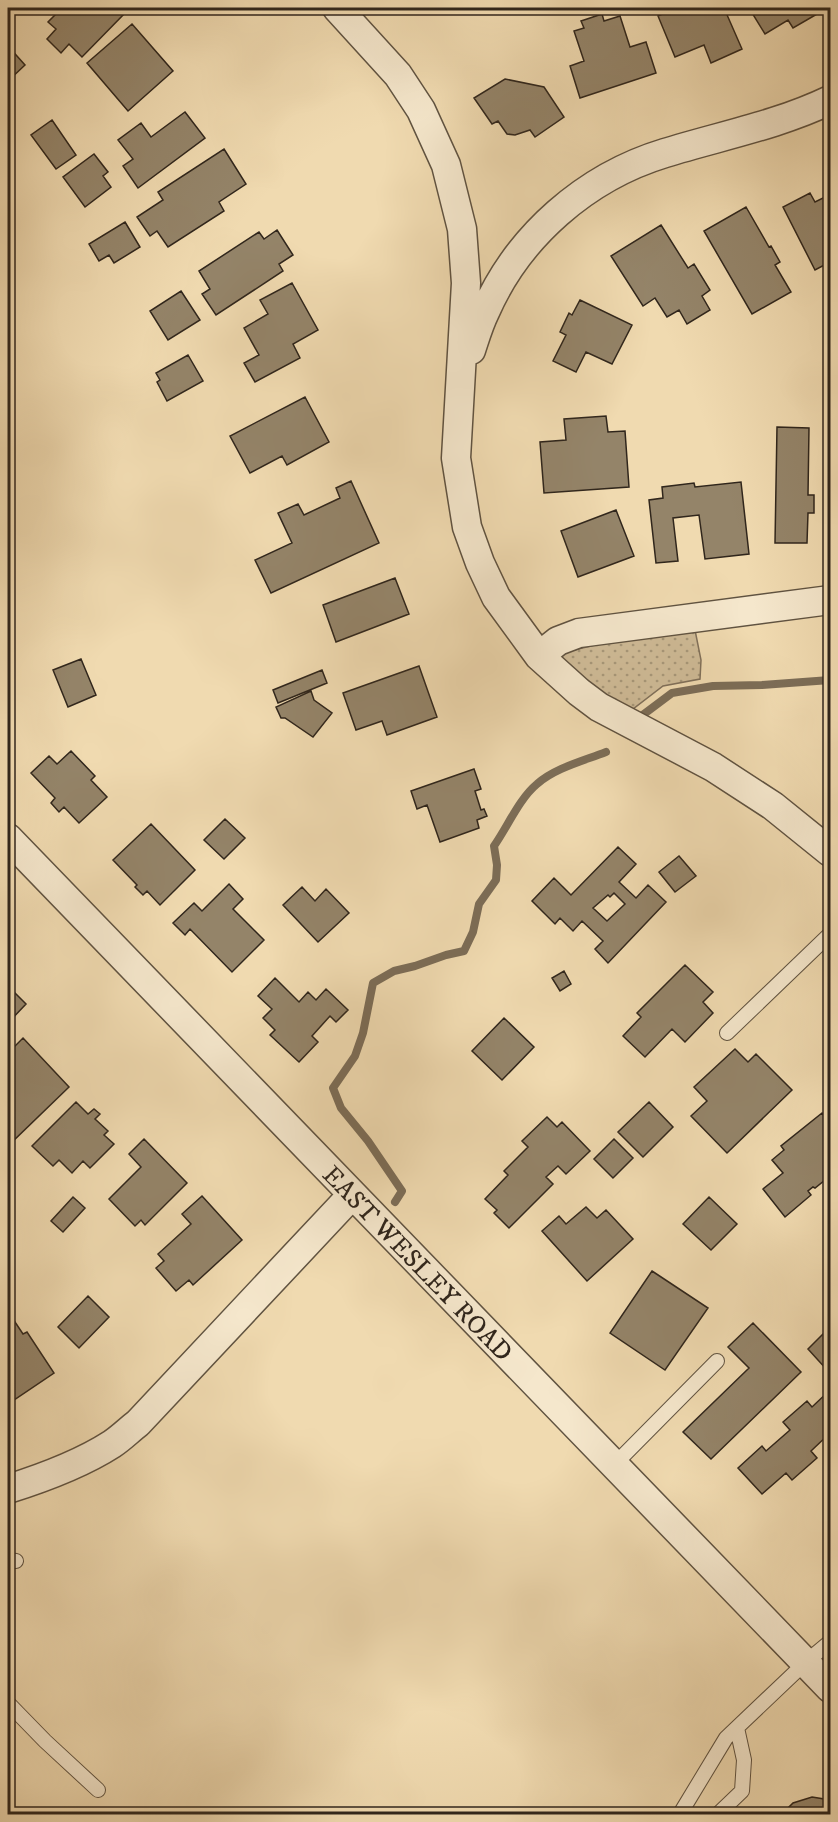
<svg xmlns="http://www.w3.org/2000/svg" width="838" height="1822" font-family="'IM FELL DW Pica',serif">
	<defs>
		<pattern id="green-dots" width="8" height="8" patternUnits="userSpaceOnUse" patternTransform="scale(1.5)"><rect width="8" height="8" fill="#cfbb97"/><path d="M2 2h.1M6 6h.1" fill="none" stroke="#a8987a" stroke-width="1.8" stroke-linecap="round"/></pattern>
	</defs>
	<rect width="100%" height="100%" fill="#f0dab0"/>
	<filter id="stains"><feTurbulence type="fractalNoise" baseFrequency=".00333" numOctaves="4"/><feColorMatrix values="0 0 0 0 .2 0 0 0 0 .09 0 0 0 0 .02 0 0 0 .5 -.17"/></filter>
	<radialGradient id="worn" r=".72"><stop offset=".6" stop-color="#630" stop-opacity="0"/><stop offset="1" stop-color="#630" stop-opacity=".3"/></radialGradient>
	<path fill="url(#green-dots)" stroke="#80705a" stroke-width="1.5" d="M694,625l7,35 -1,19 -37,7 -34,26 -38,-25 -38,-32 88,-21z"/>
	<g fill="none" stroke-linecap="round" stroke-linejoin="round">
		<path stroke="#7c6d57" stroke-width="8" d="M640,717l32,-24 41,-7 49,-1 68,-5
			M395,1202l7,-11 -34,-50 -27,-33 -8,-20 22,-32 8,-23 10,-50 21,-12 21,-5 31,-11 18,-4 9,-19 6,-28 17,-24 1,-15 -3,-19c14,-20 25,-47 43,-62 18,-16 46,-23 69,-32"/>
	</g>
	<path fill="#948469" stroke="#30261c" stroke-width="1.5" fill-rule="evenodd" d="M62,8h57l6,5 -43,44 -13,-13 -8,9 -14,-14 9,-10 -8,-7z
		M665,8h59l18,41 -31,14 -7,-18 -29,12 -17,-41 9,-4z
		M749,8h73l2,2 -31,18 -5,-8 -23,14z
		M602,14l2,7 16,-5 10,31 16,-5 10,31 -76,25 -10,-32 14,-5 -10,-30 10,-3 -3,-7z
		M132,24l41,47 -45,40 -41,-48z
		M8,46l17,19 -17,16z
		M505,79l39,8 20,30 -29,20 -5,-7 -15,5 -8,-1 -9,-13 -6,3 -18,-26z
		M185,112l20,26 -67,50 -15,-22 10,-7 -15,-19 23,-17 10,14z
		M52,120l24,35 -20,14 -25,-34z
		M224,149l22,35 -27,18 5,9 -56,36 -11,-16 -7,5 -13,-19 26,-17 -5,-8z
		M94,154l14,18 -5,4 8,11 -26,20 -22,-30z
		M810,193l5,9 14,-7 1,3v64l-15,8 -32,-63z
		M746,207l23,40 2,-1 9,16 -5,3 16,27 -39,22 -48,-83z
		M125,222l15,25 -26,16 -5,-8 -10,6 -10,-17z
		M661,225l27,43 6,-4 16,26 -8,6 8,14 -23,14 -8,-14 -12,7 -12,-19 -12,8 -32,-50z
		M277,230l16,25 -14,9 4,7 -67,44 -14,-21 8,-5 -11,-18 60,-39 5,7z
		M292,283l26,47 -25,14 7,14 -45,24 -11,-19 15,-8 -15,-27 24,-14 -8,-14z
		M181,291l19,29 -32,20 -18,-29z
		M580,300l52,25 -20,39 -26,-12 -10,20 -23,-11 13,-26 -6,-3 9,-19 3,2z
		M188,355l15,26 -36,20 -10,-19 3,-2 -4,-7z
		M305,397l24,45 -42,23 -5,-9 -32,17 -20,-37z
		M606,416l2,16 17,-1 4,56 -85,6 -4,-51 26,-2 -2,-21z
		M777,427l32,1 -1,67h6v18h-6l-1,30h-32z
		M351,481l28,62 -108,50 -16,-33 37,-17 -14,-30 20,-9 6,11 36,-17 -4,-10z
		M741,482l8,72 -44,5 -6,-44 -26,3 5,43 -22,2 -7,-63 14,-2 -1,-11 32,-4 1,4z
		M616,510l18,46 -56,21 -17,-46z
		M395,578l14,36 -73,28 -13,-37z
		M81,659l15,36 -28,12 -15,-37z
		M419,666l18,51 -50,18 -5,-14 -26,9 -13,-37z
		M322,670l5,13 -49,20 -5,-13z
		M311,691l3,9 18,13 -19,24 -28,-19h-4l-5,-11z
		M71,751l24,25 -4,4 16,17 -28,26 -15,-16 -5,5 -8,-9 4,-5 -24,-25 18,-17 8,8z
		M474,769l7,20 -6,2 6,19 3,-1 3,7 -10,4 2,8 -39,14 -13,-37 -10,4 -6,-18z
		M225,819l20,19 -21,21 -20,-19z
		M151,824l44,46 -35,35 -13,-14 -4,4 -8,-8 2,-2 -24,-25z
		M618,847l18,17 -17,18 17,16 12,-13 18,17 -58,61 -13,-14 8,-8 -21,-20 -9,10 -13,-13 -5,6 -23,-23 22,-23 17,17zM614,893l11,11 -18,17 -14,-13 15,-13 2,2z
		M679,856l17,20 -21,16 -16,-20z
		M229,884l14,15 -10,10 31,31 -32,32 -42,-43 -5,6 -12,-12 21,-20 8,8z
		M302,887l13,14 11,-12 23,24 -31,29 -35,-37z
		M685,965l28,27 -10,10 10,11 -28,29 -13,-13 -27,28 -22,-21 18,-19 -4,-4z
		M564,971l7,13 -11,7 -8,-13z
		M275,978l24,24 9,-10 8,8 10,-11 22,21 -12,12 -6,-6 -18,20 6,6 -19,20 -29,-27 5,-5 -12,-12 9,-9 -14,-13z
		M8,986l18,18 -18,19z
		M504,1018l30,29 -32,33 -30,-29z
		M23,1038l46,49 -58,56 -3,-4v-32l2,-2 -2,-3v-49z
		M735,1049l13,13 8,-8 36,36 -65,63 -36,-37 16,-15 -13,-14z
		M76,1102l12,12 6,-5 6,5 -5,5 13,12 -4,4 10,9 -24,24 -7,-7 -11,12 -13,-13 -6,6 -21,-20z
		M649,1102l24,25 -30,30 -25,-25z
		M822,1113l8,11v52l-15,12 -2,-1 -5,4 3,4 -26,22 -22,-28 20,-16 -11,-13 12,-10 -3,-4z
		M547,1117l10,10 5,-5 28,29 -24,23 -8,-8 -12,11 7,7 -44,44 -15,-15 3,-3 -12,-11 23,-24 -4,-4 24,-24 -6,-6z
		M144,1139l43,44 -42,42 -4,-5 -6,6 -26,-27 32,-32 -12,-13z
		M614,1139l19,19 -20,20 -19,-19z
		M202,1196l40,44 -49,45 -4,-5 -13,11 -20,-23 8,-7 -6,-7 33,-30 -9,-10z
		M73,1197l12,11 -22,24 -12,-11z
		M709,1197l28,27 -26,26 -28,-26z
		M586,1207l11,11 9,-8 27,29 -46,42 -45,-50 17,-15 7,8z
		M652,1271l56,37 -43,62 -55,-37z
		M88,1296l21,21 -30,31 -21,-21z
		M11,1316l12,18 4,-2 27,41 -46,31v-86z
		M753,1323l48,49 -90,87 -28,-27 66,-64 -21,-21z
		M829,1328l1,39 -3,3 -19,-21z
		M830,1390v43l-19,18 6,7 -25,22 -6,-7 -24,21 -24,-26 24,-22 4,5 24,-21 -7,-8 24,-21 5,6z
		M812,1797l18,3v14h-48l11,-11z"/>
	<g fill="none" stroke-linecap="round" stroke-linejoin="round">
		<g stroke="#605341" stroke-width="16">
			<path id="service" d="M727,1033l103,-99
				M614,1465l103,-104
				M8,1560l8,1
				M8,1703l37,38 53,49
				M680,1814l46,-76 80,-76 24,-20
				M718,1814l24,-23 2,-31 -7,-32"/>
		</g>
		<g stroke="#605341" stroke-width="31">
			<path id="minor" d="M337,8l61,67 23,35 25,55 16,64 4,54 -10,175 11,69 13,36 16,34 43,59 40,36 20,15 114,60 60,39 57,46
				M471,350c4,-12 8,-26 14,-38 33,-76 101,-135 180,-159 55,-17 113,-28 165,-53
				M539,656l19,-15 21,-8 251,-33
				M8,838l822,850
				M8,1489c35,-11 73,-25 104,-45 9,-6 17,-14 26,-21l214,-228"/>
		</g>
		<use href="#service" stroke="#f5e7cc" stroke-width="14"/>
		<use href="#minor" stroke="#f5e7cc" stroke-width="28"/>
	</g>
	<g text-anchor="middle" stroke-width="4.5" stroke-linejoin="round" paint-order="stroke">
		<g font-size="26" fill="#30261c" stroke="#f5e7cc">
			<text transform="translate(418 1263) rotate(46)" y="9">EAST WESLEY ROAD</text>
		</g>
	</g>
	<rect width="838" height="1822" fill="none" stroke="#f0dab0" stroke-width="30"/>
	<rect x="9" y="9" width="820" height="1804" fill="none" stroke="#30261c" stroke-width="3"/>
	<rect x="15" y="15" width="808" height="1792" fill="none" stroke="#30261c" stroke-width="1.5"/>
	<rect width="100%" height="100%" filter="url(#stains)"/>
	<rect width="100%" height="100%" fill="url(#worn)"/>
</svg>
